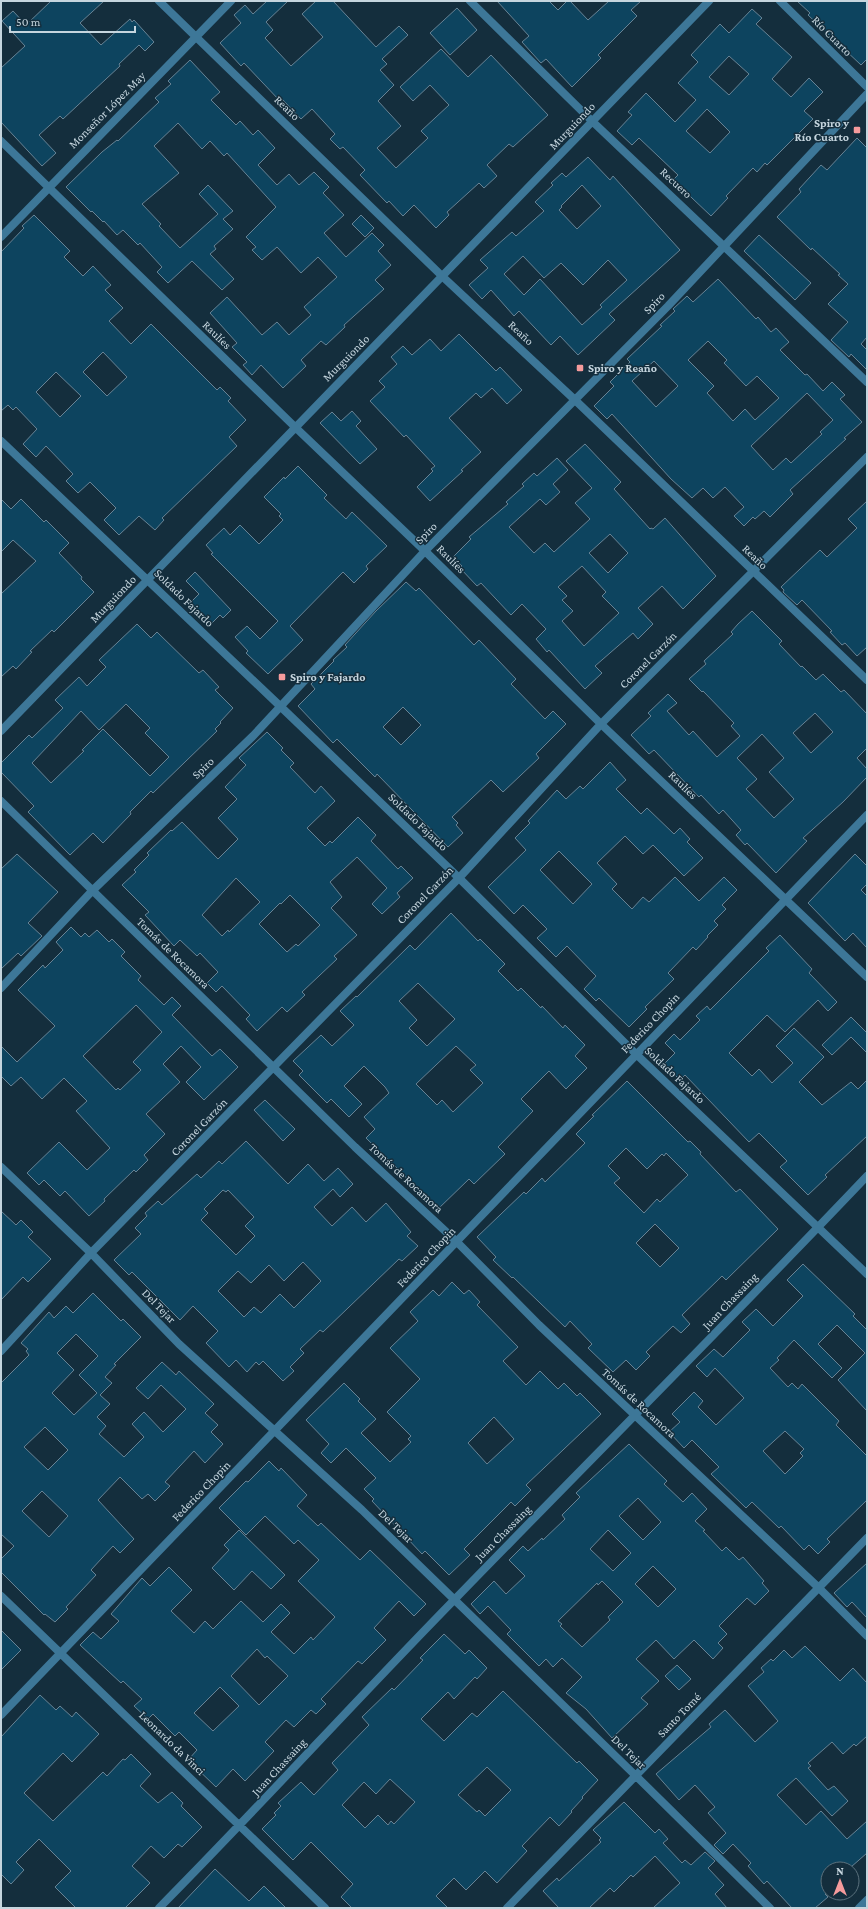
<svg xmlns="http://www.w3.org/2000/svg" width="868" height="1909" font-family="'Crimson Pro',serif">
	<rect width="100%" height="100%" fill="#142e3d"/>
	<path fill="#0d445f" stroke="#678395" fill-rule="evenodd" d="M51,1h53l-24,22 21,22 29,-26 2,3 2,-2 20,22 -9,9 -6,-6 -20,19 1,2 -57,53 -3,-3 -21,19 17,18 -14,13 -41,-44v-54l24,-22 -23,-25 11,-10 13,14z
		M267,1h21l-22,21 7,8 -8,8 26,28 32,-29 -21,-23 14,-13h17l43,46 23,-21 9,9 -26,24 5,5 -7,6 14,15 -16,16 23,25 -24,22 19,20 32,-30 -7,-7 28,-26 -19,-20 -17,16 -13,-14 41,-38 27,28 23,-22 57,60 -35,32 -4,-3 -22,21 10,11 -13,12 -5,-5 -32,29 2,3 -13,13 -22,-23 -11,11 -14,-15 -2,2 -27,-28 5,-5 -22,-23 -3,2 -10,-10 5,-5 -23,-25 -11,10 -19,-20 -2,2 -36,-38 -3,3 -21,-23 21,-20 -7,-8 11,-10 8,9z
		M497,1h52l9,9 9,-9h3l18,19 21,-19h32l-10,9 6,6 -39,39 3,3 -29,29 -26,-28 -5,4 -19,-21 7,-6z
		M797,1h70v58l-6,6 -53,-50 2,-2z
		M457,8l20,22 -27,25 -20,-22z
		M752,9l10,9 -6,6 36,33 -20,22 19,18 18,-19 14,14 -19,19 9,8 -46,46 -2,-2 -8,9 -4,-4 -27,28 2,2 -17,18 -38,-36 5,-5 -39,-37 -7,7 -15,-14 15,-16 -4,-3 18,-19 29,29 21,-22 -18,-17 20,-21 -7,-7 29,-31 9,9zM729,56l20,18 -20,21 -20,-18zM707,109l23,23 -20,21 -24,-22z
		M190,60l30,32 -9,8 25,25 4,-4 13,14 5,-5 17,18 -17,17 19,20 12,-11 10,11 15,-13 15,15 -6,6 21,22 -20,18 22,24 26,-24 12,12 -6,6 13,14 -16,15 9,9 -40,36 1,2 -19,18 -5,-4 -20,19 5,6 -23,22 -22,-23 -9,10 -9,-10 4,-3 -15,-15 5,-4 -27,-30 17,-16 35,38 15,-13 12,13 22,-20 -7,-8 33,-30 -19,-20 -17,16 -24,-26 -15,13 -10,-10 4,-3 -10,-10 30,-30 -49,-54 -3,3 -14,-15 -8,8 -24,-26 -24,23 25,27 -37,31 19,20 -2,2 21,22 38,-34 -19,-20 9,-9 25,26 -10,8 10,10 -19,17 2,3 -6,5 24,25 -12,11 -30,-29 -24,22 -11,-11 5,-5 -22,-24 -2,2 -15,-15 -6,5 -13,-14 -1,1 -11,-11 -1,1 -25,-25 36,-35 15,-12 1,1 41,-39 -4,-4 16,-14 -3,-3z
		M857,138l10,10v189l-6,7 6,6v20l-16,-16 -2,3 -18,-17 17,-18 -20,-18 20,-20 -10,-9 2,-1 -28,-26 -1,2 -34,-33 24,-25 -2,-3 22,-24 6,5z
		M588,157l22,23 3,-4 67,74 -71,64 6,6 -37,35 -18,-19 -9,9 -32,-34 -5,5 -23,-26 -9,9 -13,-14 19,-17 -8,-8 32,-28 4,4 28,-25 -9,-9 18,-17 -2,-2 11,-10 4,4zM582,185l19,21 -24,23 -18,-19 3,-3 -1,-1zM523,256l21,22 17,-15 22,22 25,-25 19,20 -27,25 2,2 -20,18 -42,-46 -16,16 -20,-21z
		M34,215l36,36 -6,6 19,19 10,-10 18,19 -6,5 18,18 -14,13 22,23 20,-20 66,66 3,-3 11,11 -3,3 18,19 -17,17 8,9 -75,72 2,2 -9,10 -16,-14 -20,19 -15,-15 12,-12 -26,-26 -12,11 -12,-12 7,-7 -27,-28 -10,11 -13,-13 14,-15 -21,-22 -3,3 -5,-5 -7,6v-159l23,-24 -2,-2zM103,352l24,25 -20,19 -24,-24zM56,372l25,24 -21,21 -24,-25z
		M361,215l13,13 -9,9 -13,-13z
		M759,235l52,48 -16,17 -51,-49z
		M718,279l38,40 2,-2 13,15 5,-4 13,14 -9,8 25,25 2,-1 16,17 9,-9 13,13 -5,4 22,23 -18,16 2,1 -56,51 3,4 -23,23 -6,-6 -9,8 -2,-2 -9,9 -10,-10 10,-9 -19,-20 -12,11 -10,-10 -11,10 -21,-19 -59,-65 -5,5 -13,-13 20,-20 -4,-4 20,-20 -3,-3 35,-33 -2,-1 15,-14 -2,-2 14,-13 6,6zM708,341l19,19 -3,3 22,23 11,-10 22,22 -24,22 -10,-11 -12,12 -26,-28 7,-7 -26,-26zM654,361l24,25 -22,21 -24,-26zM807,393l26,27 -13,12 2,2 -31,29 -5,-5 -13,12 -22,-24z
		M459,334l37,37 4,-4 22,23 -15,14 -15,-16 -11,10 -5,-5 -27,25 32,34 -20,18 2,1 -33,30 -13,-14 16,-16 -2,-2 4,-3 -29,-31 -2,2 -34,-36 15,-14 -6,-6 18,-17 -6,-7 12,-11 9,9 18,-16 11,12z
		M352,411l9,10 -5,5 21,23 -17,15 -40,-41 12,-11 9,9z
		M585,444l36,38 -7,7 36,40 1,-1 2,1 12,-11 51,58 -33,33 -21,-23 -24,22 15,16 -15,15 -5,-6 -38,33 7,7 -17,16 -36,-39 -2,2 -11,-13 10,-10 -24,-25 -11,11 -30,-32 -4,3 -17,-18 2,-2 -9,-9 18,-18 -2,-2 39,-33 -2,-2 18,-16 -2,-2 12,-11 3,3 20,-18 11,12 -15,14 7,8 -14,13 -6,-6 -31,28 25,26 11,-10 9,9 36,-33 -15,-16 17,-15 -26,-27zM610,534l18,19 -20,20 -19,-20zM582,566l24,26 -4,4 17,17 -35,33 -22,-25 11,-10 -11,-11 5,-4 -9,-9z
		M298,466l29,29 -3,3 22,21 6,-7 35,34 -21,20 2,3 -14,14 -11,-11 -53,54 13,14 -35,34 -22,-21 2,-2 -13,-14 12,-11 13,13 18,-18 -67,-67 2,-1 -7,-8 18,-17 6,7 10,-10 19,19 24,-24 -4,-4 2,-2 -17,-17 20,-20 1,2z
		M1,499l10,10 10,-10 23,23 2,-2 23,23 -10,10 23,24 -1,2 13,13 -40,40 -2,-2 -22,21 2,1 -16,17 -3,-3 -12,11v-83l35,-33 -23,-21 -12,12z
		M867,501v146l-10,9 -12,-13 -3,2 -12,-13 2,-1 -30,-31 -5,5 -14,-13 1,-2 -3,-3 39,-37 7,7 30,-29 -9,-9z
		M195,572l36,38 -8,8 -3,-3 -8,8 -22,-20 9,-9 -13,-13z
		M406,582l10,9 3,-3 55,57 5,-5 37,39 -5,5 34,35 8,-8 13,13 -30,30 3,4 -36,34 -12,-12 -39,37 6,6 -2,2 7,8 -15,14 -71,-73 -2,3 -38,-38 -4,4 -35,-37 17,-17 -4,-5 23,-23 -1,-1 14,-13 -2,-2 31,-34zM403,707l18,18 -20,20 -18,-18z
		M752,611l30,30 -3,3 22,23 1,-1 14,14 7,-6 18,18 3,-2 23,24v34l-10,10 10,11v8l-24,25 -40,36 4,3 -31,32 -29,-30 -2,2 -9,-10 5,-5 -18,-20 -4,4 -18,-19 -2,2 -45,-47 -5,4 -18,-19 20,-19 -3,-3 20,-19 9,9 -10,8 22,24 4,-4 24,26 23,-21 -9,-10 3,-3 -31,-32 -1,1 -13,-13 17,-15 -2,-3 29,-27 -2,-2 7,-8zM815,713l18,19 -22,21 -18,-20zM762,734l22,24 -15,14 25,27 -20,19 -28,-29 11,-10 -20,-21z
		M137,624l14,14 6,-6 42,41 4,-3 16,17 -4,3 18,18 -13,14 1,1 -6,6 2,2 -64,62 -2,-2 -21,21 1,2 -28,29 -10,-10 -23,22 -42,-43 6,-6 -33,-34v-9l28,-28 3,3 31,-30 -8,-8 24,-23 8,9 19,-19 -7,-7zM126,704l24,24 -5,5 24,24 -19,19 -47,-47 -21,21 2,1 -33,32 -19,-20 49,-52 18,19z
		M267,732l16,16 -2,2 13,13 -4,4 25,26 6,-7 14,15 -28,27 18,18 5,-5 2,2 26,-26 18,18 -5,6 27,28 3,-3 12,12 -16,15 3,4 -18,17 -10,-10 15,-16 -30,-31 -27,25 12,15 -11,11 26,27 -23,21 3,3 -35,33 3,3 -18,17 -5,-5 -25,24 -11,-12 4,-4 -28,-29 -6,6 -9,-9 11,-11 -18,-19 -3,3 -17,-16 -6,6 -29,-31 4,-3 -27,-27 14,-13 -2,-2 15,-15 -2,-2 24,-23 1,1 10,-9 36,37 20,-20 -20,-21 19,-19 -12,-12 21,-22 -7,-7zM236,878l24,24 -31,30 -1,-2 -6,6 -20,-21zM290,895l30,30 -22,21 -2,-2 -9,8 -28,-28 21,-21 1,1z
		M610,762l16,18 -10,9 25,25 6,-6 27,26 6,-6 10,11 -3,3 16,16 -19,18 -31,-31 -10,9 -18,-18 -28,27 20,21 -5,5 20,20 11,-12 6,5 26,-25 24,24 25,-24 13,13 -15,15 4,4 -12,12 4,4 -11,11 1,1 -12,13 -3,-3 -25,26 6,6 -29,28 2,2 -18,18 -30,-29 -3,3 -12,-12 12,-13 -29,-30 -11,11 -19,-19 10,-9 -24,-24 -9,9 -26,-27 38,-37 -11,-12 15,-15 -2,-2 17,-18 12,-13 9,9 14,-13 3,3zM559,851l33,33 -19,20 -33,-34z
		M17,854l41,38 -30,31 14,13 -21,20 -3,-3 -17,16v-100z
		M855,854l12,12v18l-6,6 6,6v52l-14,-15 -8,8 -37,-38z
		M451,913l27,28 2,-2 25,25 -7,7 20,20 3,-3 20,20 1,-2 21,22 2,-3 20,20 -10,11 12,12 -21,21 -17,-18 -28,28 12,12 -35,36 7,7 -31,30 -5,-5 -32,31 -40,-42 -31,-30 9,-9 -11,-12 25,-24 -4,-6 -21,-21 -20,20 18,18 -13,13 -18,-18 -4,4 -28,-28 4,-4 -10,-10 28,-26 11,11 22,-21 -14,-14 16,-15 1,1 53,-52 5,5zM418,983l37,36 -28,27 -18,-18 8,-8 -18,-19zM456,1046l20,19 -6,5 13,13 -30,29 -11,-12 -5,5 -21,-21z
		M71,927l10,10 4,-4 4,4 8,-7 12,12 3,-3 13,13 -4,4 20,20 -3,4 26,25 8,-8 9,9 -9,9 40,41 8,-7 18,18 -34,33 -18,-18 15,-15 -20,-21 -18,18 17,18 -34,32 19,20 -21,21 4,5 -12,12 -2,-2 -30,29 1,2 -16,15 -24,-25 -5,5 -16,-16 -5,5 -12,-12 32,-31 28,28 23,-22 -34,-37 11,-10 -23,-23 -22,21 -21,-22 -10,9 -10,-10v-30l16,16 38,-36 -37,-36 25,-25 2,3 18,-18 -7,-8zM136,1005l26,27 -29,30 8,8 -21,20 -2,-2 -2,2 -33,-34z
		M780,935l32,34 -3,4 28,29 -9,9 -10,-11 -33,32 -18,-17 -38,38 23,23 7,-7 13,14 21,-20 -17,-17 18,-18 30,29 -25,25 23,23 29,-23 7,7 9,-9v56l-42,39 2,2 -19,18 -28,-28 7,-6 -28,-28 -10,9 -64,-67 -5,5 -16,-16 11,-11 -10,-10 9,-9 6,6 20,-20 -4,-4 11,-10 3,4 59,-59 -3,-3z
		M851,1017l16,16v20l-16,-16 -19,18 -10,-10z
		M627,1081l61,61 2,-1 11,11 -1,2 36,38 4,-3 38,40 -52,51 -4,-4 -40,39 8,9 -9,9 -8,-7 -27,26 4,4 -14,14 -10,-10 -13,12 -25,-24 4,-4 -22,-23 -5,6 -52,-50 -1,1 -19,-18 3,-3 -19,-20 47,-45 2,2 16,-16 3,4 40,-39 -9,-9 18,-18 -2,-1zM626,1148l21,21 15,-15 2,2 2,-3 22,22 -28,27 -3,-3 -13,14 -30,-30 6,-5 -12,-12zM655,1224l24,24 -19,19 -24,-24z
		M265,1100l30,29 -12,12 -29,-31z
		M246,1141l42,43 20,-20 16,17 14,-13 15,16 -13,13 -7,-8 -19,18 18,19 20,-19 14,15 20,-19 25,29 -4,4 11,10 -16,15 -3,-2 -76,73 -3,-2 -20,19 4,4 -14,14 4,4 -11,10 -20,-20 -4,4 -3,-3 -9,10 -11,-12 -7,7 -23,-24 12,-12 -25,-25 -13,14 -48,-48 -3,3 -15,-15 27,-26 -6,-6 12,-12 -2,-3 13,-12 4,4 35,-31 4,4 18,-17 3,3zM223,1190l3,2 2,-2 26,27 -9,9 10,10 -19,19 -35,-35 7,-7 -4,-4zM303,1262l18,19 -27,27 -14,-14 -19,19 -7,-6 -10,10 -26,-26 20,-20 13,12 18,-18 15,16z
		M1,1211l15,14 5,-5 12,12 -5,5 23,22 -23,23 -5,-5 -22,23z
		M803,1264l52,50 -2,2 14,14v81l-29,-31 27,-27 -28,-28 -19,19 24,24 -10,10 -38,-38 -17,18 2,2 -9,8 18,19 4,-4 6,6 4,-5 37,37 -3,4 31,31v44l-40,39 3,3 -12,12 -9,-9 -5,5 -23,-24 -2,2 -27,-26 -6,6 -35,-34 8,-7 -27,-27 -8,8 -15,-16 11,-10 -8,-8 22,-22 9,9 -5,6 18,18 28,-27 -29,-30 -8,9 -11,-11 18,-17 9,8 27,-27 -8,-8 14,-13 17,17 30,-30 -16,-16zM785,1431l19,18 -4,4 3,3 -18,18 -22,-23z
		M452,1282l12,12 5,-4 11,12 -3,3 41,42 -15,14 23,24 14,-14 18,18 6,-6 13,13 3,-3 21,21 -75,71 5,5 -16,16 -4,-4 -47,47 6,6 -21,20 -24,-24 -3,3 -50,-53 2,-2 -10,-10 12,-11 -30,-30 -15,15 -10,-10 8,-9 -23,-24 38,-37 16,16 -2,2 18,18 -15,14 29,29 21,-20 -3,-3 3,-3 -24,-24 33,-33 -30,-31 28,-27 -8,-9 23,-22 6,6zM494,1417l20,22 -27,25 -19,-21z
		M93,1293l28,28 2,-2 18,18 -27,27 2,1 -11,12 7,6 -12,12 10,9 -13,13 9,9 -7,8 25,23 20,-20 -12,-13 12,-12 19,20 23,-23 -25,-24 -13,14 -12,-11 26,-26 14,13 3,-4 35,33 -9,9 13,12 -7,7 12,12 -18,19 -11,-12 -29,31 5,4 -15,15 -7,-7 -6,5 -22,-22 -22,23 36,39 -14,14 -7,-7 -22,24 5,5 -30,32 2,2 -13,13 -10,-8 -1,1 -43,-43v-13l13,-13 -13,-12v-151l28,-28 -3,-4 2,-2 -7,-6 28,-31 5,6 12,-12 7,7zM76,1334l22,22 -19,19 18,18 -23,22 -22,-22 22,-23 -17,-17zM45,1427l23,23 -20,20 -24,-23zM42,1491l26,25 -19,21 -27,-26z
		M629,1444l38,37 -3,3 19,18 9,-9 15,16 -12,12 10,9 -2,1 19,20 4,-4 13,13 4,-3 21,24 -2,2 7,8 -14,14 -8,-7 -28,28 8,8 -9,9 5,5 -10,11 -19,-19 -20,19 -18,-19 -20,19 23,22 -18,17 7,6 -36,34 -26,-29 -20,-16 16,-16 -20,-19 -9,9 -7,-8 -7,7 -32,-32 4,-4 -23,-24 -8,8 -9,-10 23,-23 12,13 19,-18 -16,-16 14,-14 5,5 14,-13 1,2 22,-21 -3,-4 18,-18 -4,-4zM638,1498l23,24 -18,18 -24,-24zM608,1530l23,23 -18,18 -23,-22zM653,1566l23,23 -18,18 -23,-23zM602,1581l21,21 -15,15 2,3 -28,27 -22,-21 2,-2 -4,-3 39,-38 1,2z
		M269,1461l10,10 2,-3 26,27 -10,11 21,20 3,-3 39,37 10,-10 56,54 -12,12 -15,-15 -25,27 12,12 -24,24 -4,-3 -37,38 5,5 -10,10 -5,-4 -17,17 -8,-7 -21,22 9,9 -29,30 -12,-12 -17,18 -28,-27 9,-10 -18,-18 -4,4 -22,-22 -5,5 -14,-13 8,-7 -19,-18 -2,2 -41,-38 13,-13 8,7 18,-18 -8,-7 31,-36 8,8 19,-19 23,23 -21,21 23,22 11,-12 8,8 28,-28 22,21 18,-18 9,9 -19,19 23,22 17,-17 2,3 22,-23 -37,-36 21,-21 -21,-20 -4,4 -29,-28 -19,19 -27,-27 27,-27 2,1zM257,1649l8,9 2,-2 21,20 -29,29 -28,-29zM220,1687l19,19 -26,25 -19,-18z
		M239,1530l46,45 -14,14 -19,-18 -18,19 -22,-22 17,-18 -5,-5z
		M867,1563v55l-15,-16 -5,5 -13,-14z
		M1,1630l20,20 -20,20z
		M444,1634l21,20 4,-4 18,18 -10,11 -2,-2 -21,22 -6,-7 -27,27 23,22 28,-28 5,4 26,-26 74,72 2,-2 19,19 -16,17 1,1 -12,13 1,1 -13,14 -9,-9 -28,29 5,5 -30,32 -12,-12 -19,19 -12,-12 -18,18 12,12h-96l-11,-11 12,-13 -42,-42 -18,18 -31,-31 14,-14 -2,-2 7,-7 -3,-3 23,-21 13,13 24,-25 -6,-7 37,-38 -7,-8 30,-29 2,2 29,-30 -3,-2zM487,1767l24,23 -26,26 -6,-6 -2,2 -19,-17zM390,1779l25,23 -21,22 -3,-3 -3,4 -10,-10 -13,13 -23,-23 22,-23 12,12z
		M805,1646l35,35 13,-13 14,15v53l-11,10 -2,-2 -11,10 -11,-12 -24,21 3,3 -3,2 20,22 6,-4 14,15 -16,15 -36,-38 -19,17 29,30 15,-14 26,28 20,-18v32l-16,14 2,2 -1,1 -24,-1v23l-3,2 3,3 -13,11h-23l-25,-27 -3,3 -16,-18 3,-3 -18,-19 -10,10 -9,-9 12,-12 -18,-20 7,-6 -20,-22 -16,15 -23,-26 55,-47 -2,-3 16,-14 30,32 23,-21 -30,-35 16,-14 -3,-4 10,-9 2,2 11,-11 8,8z
		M677,1665l14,14 -12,11 -14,-14z
		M40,1695l16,15 4,-4 12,11 4,-5 23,22 -27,28 -9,-9 -39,40 29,28 48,-47 2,-2 4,4 16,-17 2,1 6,-6 20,20 -11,12 18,17 14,-11 11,11 -2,3 21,21 -20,20 -4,-3 -14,14 -13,-12 -19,20 18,17 -25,25h-49l-21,-21 16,-16 -32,-32 -23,23 8,8 -13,14 -10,-10v-137z
		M624,1802l31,31 4,-4 9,10 -5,4 19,20 3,-3 6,5 14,-13 10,9 -7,7 16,17 -9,9 12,14h-74l27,-25 -25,-27 -22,21 -2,-2 -17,17 -4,-4 -21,20h-30l-16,-17 14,-13 2,3 42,-39 -2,-2 2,-2 -8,-8z
		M215,1869l34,32 15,-15 22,22h-108z"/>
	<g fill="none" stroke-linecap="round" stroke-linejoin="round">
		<path stroke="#3d7798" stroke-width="8" d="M159,1l284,276 132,123 292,280
			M470,1l123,121 274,260
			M780,1l87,86
			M1,141l294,286 130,124 176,173 266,253
			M1,237l230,-236
			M1,441l279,265 179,172 178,177 230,219
			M1,731l708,-730
			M1,801l354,346 102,95 82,83 280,263 48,48
			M1,988l91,-97 161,-155 172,-185 243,-245 199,-212
			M1,1167l90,86 88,91 183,166 274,266 134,132
			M1,1351l90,-98 368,-375 142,-154 266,-267
			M1,1596l324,312
			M1,1715l866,-900
			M159,1908c101,-102 197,-208 297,-310 137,-141 276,-280 411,-422
			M507,1908l360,-370
			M859,1908l8,-8"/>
	</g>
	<g fill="#f59b9c" stroke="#142e3d" stroke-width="1.5">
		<rect x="853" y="126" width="8" height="8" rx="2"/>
		<rect x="576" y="364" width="8" height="8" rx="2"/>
		<rect x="278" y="673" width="8" height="8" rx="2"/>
	</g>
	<g text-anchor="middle" stroke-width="3" stroke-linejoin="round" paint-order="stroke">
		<g font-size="12" fill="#c5d5de" stroke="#142e3d">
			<text transform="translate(832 36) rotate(45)" y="4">Río Cuarto</text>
			<text transform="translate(287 108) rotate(44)" y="4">Reaño</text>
			<text transform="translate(107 110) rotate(-45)" y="4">Monseñor López May</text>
			<text transform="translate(572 126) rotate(-46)" y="4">Murguiondo</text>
			<text transform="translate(676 183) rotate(43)" y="4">Recuero</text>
			<text transform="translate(654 303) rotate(-46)" y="4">Spiro</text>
			<text transform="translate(521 333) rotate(43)" y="4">Reaño</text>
			<text transform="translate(217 335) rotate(44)" y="4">Raulíes</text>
			<text transform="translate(346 358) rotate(-45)" y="4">Murguiondo</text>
			<text transform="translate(426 533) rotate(-45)" y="4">Spiro</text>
			<text transform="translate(755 557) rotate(44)" y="4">Reaño</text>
			<text transform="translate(451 559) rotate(45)" y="4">Raulíes</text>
			<text transform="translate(184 598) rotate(44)" y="4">Soldado Fajardo</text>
			<text transform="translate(113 599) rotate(-46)" y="4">Murguiondo</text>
			<text transform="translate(648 660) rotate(-45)" y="4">Coronel Garzón</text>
			<text transform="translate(203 768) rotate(-44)" y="4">Spiro</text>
			<text transform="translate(683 785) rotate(44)" y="4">Raulíes</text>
			<text transform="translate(418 822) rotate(44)" y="4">Soldado Fajardo</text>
			<text transform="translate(425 895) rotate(-46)" y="4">Coronel Garzón</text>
			<text transform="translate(173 953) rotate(44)" y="4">Tomás de Rocamora</text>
			<text transform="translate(650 1023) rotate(-46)" y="4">Federico Chopin</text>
			<text transform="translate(675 1075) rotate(43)" y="4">Soldado Fajardo</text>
			<text transform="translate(199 1127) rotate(-46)" y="4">Coronel Garzón</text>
			<text transform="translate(406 1178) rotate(43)" y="4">Tomás de Rocamora</text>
			<text transform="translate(426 1257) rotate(-46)" y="4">Federico Chopin</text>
			<text transform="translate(730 1301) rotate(-46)" y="4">Juan Chassaing</text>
			<text transform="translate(159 1306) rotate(46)" y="4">Del Tejar</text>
			<text transform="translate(639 1403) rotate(43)" y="4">Tomás de Rocamora</text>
			<text transform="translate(201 1491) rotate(-46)" y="4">Federico Chopin</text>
			<text transform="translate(396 1526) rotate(44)" y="4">Del Tejar</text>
			<text transform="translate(503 1533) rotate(-45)" y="4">Juan Chassaing</text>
			<text transform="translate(679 1715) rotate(-46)" y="4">Santo Tomé</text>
			<text transform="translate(172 1743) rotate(44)" y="4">Leonardo da Vinci</text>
			<text transform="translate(629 1752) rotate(44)" y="4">Del Tejar</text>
			<text transform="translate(279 1767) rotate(-47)" y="4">Juan Chassaing</text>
		</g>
		<g font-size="12" font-weight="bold" fill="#c5d5de" stroke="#142e3d" text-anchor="start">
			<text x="849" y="127" text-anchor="end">Spiro y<tspan x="849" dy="14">Río Cuarto</tspan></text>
			<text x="588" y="372">Spiro y Reaño</text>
			<text x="290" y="681">Spiro y Fajardo</text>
		</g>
	</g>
	<rect width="868" height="1909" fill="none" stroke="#c5d5de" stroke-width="4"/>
	<g transform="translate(840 1881)"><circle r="19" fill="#142e3d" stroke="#5b717d"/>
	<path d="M0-3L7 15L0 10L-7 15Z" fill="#f59b9c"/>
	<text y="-6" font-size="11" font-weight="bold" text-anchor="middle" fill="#c5d5de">N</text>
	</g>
	<path d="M10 26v6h125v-6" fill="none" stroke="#c5d5de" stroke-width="2"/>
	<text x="16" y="26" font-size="12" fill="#c5d5de" stroke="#142e3d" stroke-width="3" paint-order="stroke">50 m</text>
</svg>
